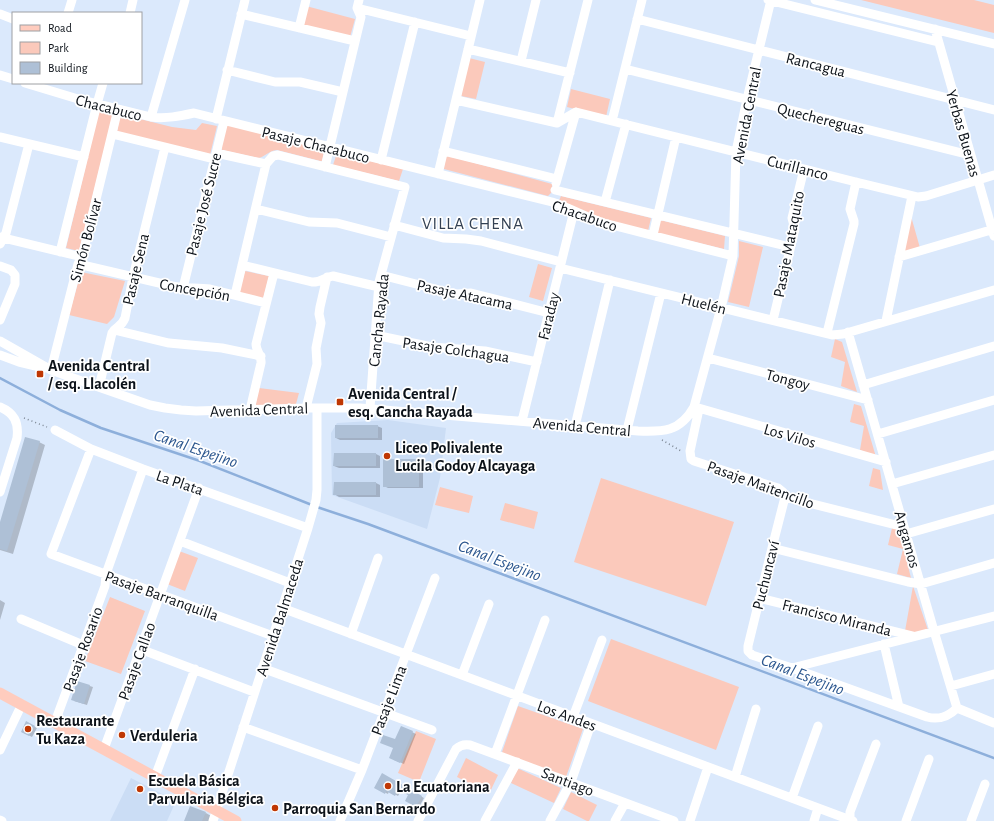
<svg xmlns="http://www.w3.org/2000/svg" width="994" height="821" font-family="'Alegreya Sans',sans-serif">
	<rect width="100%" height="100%" fill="#dbe9fc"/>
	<path fill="#cbddf5" d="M388,420l58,8 -6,50 -13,51 -95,-34 -1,-62 6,-10z
		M131,778l45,23 -9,20h-57z"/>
	<path fill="#fbc9bb" d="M861,0h113l20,5v28z
		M306,6l49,13 -5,18 -48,-12z
		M469,58l16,4 -9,37 -15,-3z
		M571,89l39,10 -4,18 -39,-10z
		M99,111l14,3 -34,137 -13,-3z
		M120,114l52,13 24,3 6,-7 15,3 -7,29 -93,-23z
		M229,125l96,25 -3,11h-2l-43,-11c-9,1 -12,7 -19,8l-36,-8 -1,-4 4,-20z
		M337,153l66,16 -4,12 -66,-16z
		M445,155l107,29v8l-4,4 -104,-27z
		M561,196l90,22 -3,13 -33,-8 -57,-20z
		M909,209l11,39 -18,6z
		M660,220l65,16 -1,13 -67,-16z
		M739,241l24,6 -14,60 -21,-5 11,-46z
		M538,264l14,4 -9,33 -14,-4z
		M245,271l24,5 -6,23 -24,-6z
		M81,272l44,9 -11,36 -7,7 -38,-9z
		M835,339l7,3 15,50 -16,-6 4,-24 -14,-5z
		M259,388l40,5 -3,11 -41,2z
		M854,404l7,2 15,51 -16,-7 4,-24 -14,-4z
		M873,468l7,2 3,20 -14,-4z
		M601,478l133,44 -28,84 -132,-44z
		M440,487l33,9 -4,17 -34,-8z
		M505,503l33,9 -4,17 -34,-9z
		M892,528l7,2 12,48 -14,-4 6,-25 -15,-4z
		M179,551l19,7 -13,33 -18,-7z
		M913,586l15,44 -12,3 -11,-2z
		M110,597l35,14 -24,63 -36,-13z
		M611,639l128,48 -23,63 -128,-49z
		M518,706l65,23 -17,48 -65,-22z
		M416,731l20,8 -17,43 -21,-9z
		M466,758l32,17 -9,19 -32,-17z
		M517,768l44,20 -7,15 -43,-20z
		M571,792l26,13 -8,16h-2l-24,-12z"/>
	<path fill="#0003" d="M377,426l5,2v12h-42l-4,-2z
		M39,442l6,3 -32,109 -13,-4v-24z
		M376,454l4,2v12h-41l-5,-2z
		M419,460l4,2v26h-35l-4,-2z
		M376,483l4,2v12h-41l-5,-3z
		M0,600l5,3 -5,17z
		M77,682l16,5 -6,18 -13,-4z
		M27,723l10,5 -5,9 -10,-5z
		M412,732l4,2 -12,30 -10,-4v-12l2,-7z
		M383,775l41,23 -5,9 -13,-7 3,-5 -8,-4 -3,5 -9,-5 -1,3 -12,-6z
		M206,813l5,3 -2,5h-24z"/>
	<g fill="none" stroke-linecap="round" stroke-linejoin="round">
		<path stroke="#8dafdb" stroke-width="2.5" d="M0,378l60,32 41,18 99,33 112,44
			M317,507l51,17 626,234"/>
	</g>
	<path fill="#aec0d6" d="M335,425h43v13h-43z
		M25,437l15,4 -33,110 -7,-2v-27z
		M334,453h42v13h-43z
		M383,459h36v28h-36z
		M334,482h42v13h-43z
		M77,681l13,4 -6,19 -13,-4z
		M26,721l9,5 -6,10 -8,-4z
		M401,726l12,5 -13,32 -11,-5 4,-10 -13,-5 3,-8 12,4z
		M382,773l40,23 -6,11 -11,-6 3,-6 -10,-5 -3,6 -9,-5 -1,3 -11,-6z
		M190,806l16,6 -4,9h-18z"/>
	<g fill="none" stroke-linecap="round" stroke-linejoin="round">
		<path stroke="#7c8693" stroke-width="1.5" stroke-dasharray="1 3" stroke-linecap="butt" d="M24,418l23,9
			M662,440l19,11"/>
		<path stroke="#fff" stroke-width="9" d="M768,0l170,42
			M815,0l179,44
			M357,8l114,28
			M68,13l4,-13
			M130,13l3,-13
			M0,14l13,5
			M241,14l114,27
			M637,19l122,31 235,60
			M299,28l7,-28
			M935,29l59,207
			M468,49l102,24
			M521,61l15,-61
			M625,69l345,86
			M227,70l48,12h25l43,10
			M0,75l13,4
			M25,83l53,16 73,18c15,2 29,-1 43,-4l358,89c18,6 34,15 52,21l129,33
			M456,100l101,23
			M151,117l34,-117
			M216,119l29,-119
			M612,121l30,-121
			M557,123l19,-11 280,70 62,15 8,-1 68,-21
			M557,123l31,-123
			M112,134l102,25
			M0,137l84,20
			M443,151l114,28
			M216,153l50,11 7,-8 5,-1 127,32 -26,95 -9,126
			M381,160l34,-138
			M325,167l36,-150 -4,-9 2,-8
			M438,174l42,-174
			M556,183l20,-71
			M555,190l235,57
			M605,202l21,-78
			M256,209l53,13 28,1 54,14
			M394,225l49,13 23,1 15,2 80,21
			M653,235l23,-98
			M0,237l82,20
			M0,244l6,-11 23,-89
			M60,252l37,-148 6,-21
			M899,257l95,-28
			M78,264l94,22c13,3 25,1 38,3l56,14
			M242,265l70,17c8,1 13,-5 21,-6l46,11
			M0,266l11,4 4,5v9l-15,36
			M560,268l272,67 11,-1 151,-44
			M381,275l70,18 6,1 14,-1 78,20
			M183,288l41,-167
			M235,295l31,-131
			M773,320l22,-91 -3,-11 12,-49
			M886,321l26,-125
			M115,330l54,13 53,5 39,8
			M848,332l86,299 23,77
			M827,333l27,-109v-3l-4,-12 6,-27
			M375,335l57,12 53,4 52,11
			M0,341l51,29 36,13 63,22 15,3 16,2 15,1 110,-3h54l278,23c25,1 42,1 56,-24l27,-99 12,-52 3,-104 11,-53 24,-99
			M0,355l19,7 25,6
			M708,358l160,42
			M51,370l27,-106 4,-7 36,-148
			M863,385l131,-39
			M99,387l13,-54c4,-7 9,-5 13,-15l8,-41 32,-130
			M0,407c14,6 19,15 17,31l-17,54
			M695,407l191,55
			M306,408l11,-44 -1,-16 5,-25 -2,-9 1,-7 7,-30
			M699,409l-9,42 1,8 3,2 84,27 5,4 2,5 119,30
			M250,410l11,-47c1,-7 -5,-12 -5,-19l18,-71
			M522,421l52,-210
			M575,426l35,-146
			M55,430l36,19 52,20 165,59
			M627,430l34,-137
			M878,434l116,-34
			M91,449l-40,105 222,82
			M892,484l102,-29
			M785,497l-13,51 -24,98v5l4,4 40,13 135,49c12,3 21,0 30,-9
			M906,534l88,-25
			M180,541l110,42
			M772,548l136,34 13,2 73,-21
			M759,598l154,38
			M282,608l571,213
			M21,619l62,26
			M351,634l27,-76
			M884,644l15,63
			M140,649l114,43
			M262,668l170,62
			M792,668l202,-52
			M462,675l27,-71
			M951,686l43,-12
			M957,708l37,15
			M573,717l29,-77
			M55,722l50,-136 1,-12 37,-105
			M243,727l119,43
			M104,749l95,-261
			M0,750l22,-46
			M495,754l50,-134
			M155,777l40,-108
			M735,777l21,-68
			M792,798l26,-72
			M0,820l2,1
			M213,821l95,-293 8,-28 1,-10v-82
			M340,821l22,-51 73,-192
			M418,821l38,-72c4,-4 8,-5 14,-4l204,76
			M485,821l32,-59
			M550,821l21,-39 20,-58
			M615,821l10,-18
			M690,821l18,-54
			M814,821l4,-13
			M850,821v-9l26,-68
			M906,821l23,-62
			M971,821l14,-37"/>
		<path stroke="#ffccbe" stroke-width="11" d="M0,693l236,128"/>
	</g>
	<g fill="#bf3703" stroke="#fff" stroke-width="1.5">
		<rect x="36" y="370" width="8" height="8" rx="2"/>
		<rect x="336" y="398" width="8" height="8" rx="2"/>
		<circle cx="387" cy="456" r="4"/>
		<circle cx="28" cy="729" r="4"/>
		<circle cx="122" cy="735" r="4"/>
		<circle cx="388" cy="786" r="4"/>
		<circle cx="140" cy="789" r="4"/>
		<circle cx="275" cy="808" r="4"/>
	</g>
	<g text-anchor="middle" stroke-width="3.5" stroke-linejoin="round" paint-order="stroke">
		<g font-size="16" fill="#0c1219" stroke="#fff">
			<text transform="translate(816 64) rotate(14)" y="6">Rancagua</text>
			<text transform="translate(109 107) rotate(14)" y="6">Chacabuco</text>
			<text transform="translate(746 115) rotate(-79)" y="6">Avenida Central</text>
			<text transform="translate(821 118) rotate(14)" y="6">Quechereguas</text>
			<text transform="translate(964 133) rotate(74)" y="6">Yerbas Buenas</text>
			<text transform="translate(316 144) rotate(14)" y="6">Pasaje Chacabuco</text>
			<text transform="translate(798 167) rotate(14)" y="6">Curillanco</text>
			<text transform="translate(203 204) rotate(-76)" y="6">Pasaje José Sucre</text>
			<text transform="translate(585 215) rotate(19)" y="6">Chacabuco</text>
			<text transform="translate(85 240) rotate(-75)" y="6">Simón Bolívar</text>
			<text transform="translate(788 244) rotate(-79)" y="6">Pasaje Mataquito</text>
			<text transform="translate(135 269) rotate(-77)" y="6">Pasaje Sena</text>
			<text transform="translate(195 289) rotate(10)" y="6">Concepción</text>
			<text transform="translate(465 294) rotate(12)" y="6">Pasaje Atacama</text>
			<text transform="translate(704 303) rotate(14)" y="6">Huelén</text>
			<text transform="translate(548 316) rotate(-76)" y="6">Faraday</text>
			<text transform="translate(378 320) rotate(-84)" y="6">Cancha Rayada</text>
			<text transform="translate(456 349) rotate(8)" y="6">Pasaje Colchagua</text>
			<text transform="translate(788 379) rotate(15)" y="6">Tongoy</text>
			<text transform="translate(259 409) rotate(-2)" y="6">Avenida Central</text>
			<text transform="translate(582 426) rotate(5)" y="6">Avenida Central</text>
			<text transform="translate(790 435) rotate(16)" y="6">Los Vilos</text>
			<text transform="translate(180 482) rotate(19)" y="6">La Plata</text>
			<text transform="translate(761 484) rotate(20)" y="6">Pasaje Maitencillo</text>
			<text transform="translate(908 539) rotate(74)" y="6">Angamos</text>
			<text transform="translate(765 575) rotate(-76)" y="6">Puchuncaví</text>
			<text transform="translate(162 595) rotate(20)" y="6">Pasaje Barranquilla</text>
			<text transform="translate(279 617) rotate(-72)" y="6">Avenida Balmaceda</text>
			<text transform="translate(837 617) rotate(14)" y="6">Francisco Miranda</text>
			<text transform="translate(82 649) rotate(-70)" y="6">Pasaje Rosario</text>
			<text transform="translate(136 661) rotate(-70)" y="6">Pasaje Callao</text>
			<text transform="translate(388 700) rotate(-69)" y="6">Pasaje Lima</text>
			<text transform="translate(567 715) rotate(20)" y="6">Los Andes</text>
			<text transform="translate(568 781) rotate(21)" y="6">Santiago</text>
		</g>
		<g font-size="16" font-weight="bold" fill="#0c1219" stroke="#fff" text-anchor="start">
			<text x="48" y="371">Avenida Central<tspan x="48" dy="18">/ esq. Llacolén</tspan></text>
			<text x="348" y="399">Avenida Central /<tspan x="348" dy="18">esq. Cancha Rayada</tspan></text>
			<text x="395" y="453">Liceo Polivalente<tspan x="395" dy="18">Lucila Godoy Alcayaga</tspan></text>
			<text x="36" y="726">Restaurante<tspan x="36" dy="18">Tu Kaza</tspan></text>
			<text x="130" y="741">Verduleria</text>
			<text x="148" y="786">Escuela Básica<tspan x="148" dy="18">Parvularia Bélgica</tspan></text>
			<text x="396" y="792">La Ecuatoriana</text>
			<text x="283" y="814">Parroquia San Bernardo</text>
		</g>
		<g font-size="17" letter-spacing="1" fill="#324053" stroke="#fff">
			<text x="473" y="229">VILLA CHENA</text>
		</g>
		<g font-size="17" font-style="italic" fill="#2b568e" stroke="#fff">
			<text transform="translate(196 448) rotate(19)" y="6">Canal Espejino</text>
			<text transform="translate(500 560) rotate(21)" y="6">Canal Espejino</text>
			<text transform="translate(803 674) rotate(21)" y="6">Canal Espejino</text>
		</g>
	</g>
	<rect x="12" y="12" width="130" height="72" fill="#ffffff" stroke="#9ea0a3"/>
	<rect x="20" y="25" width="20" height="6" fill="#ffccbe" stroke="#9ea0a3"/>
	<text x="48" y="32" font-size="12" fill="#0c1219">Road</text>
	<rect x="20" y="42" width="20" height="12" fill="#fbc9bb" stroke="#9ea0a3"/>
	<text x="48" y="52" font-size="12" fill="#0c1219">Park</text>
	<rect x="20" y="62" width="20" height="12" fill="#aec0d6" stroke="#9ea0a3"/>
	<text x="48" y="72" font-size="12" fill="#0c1219">Building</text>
</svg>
